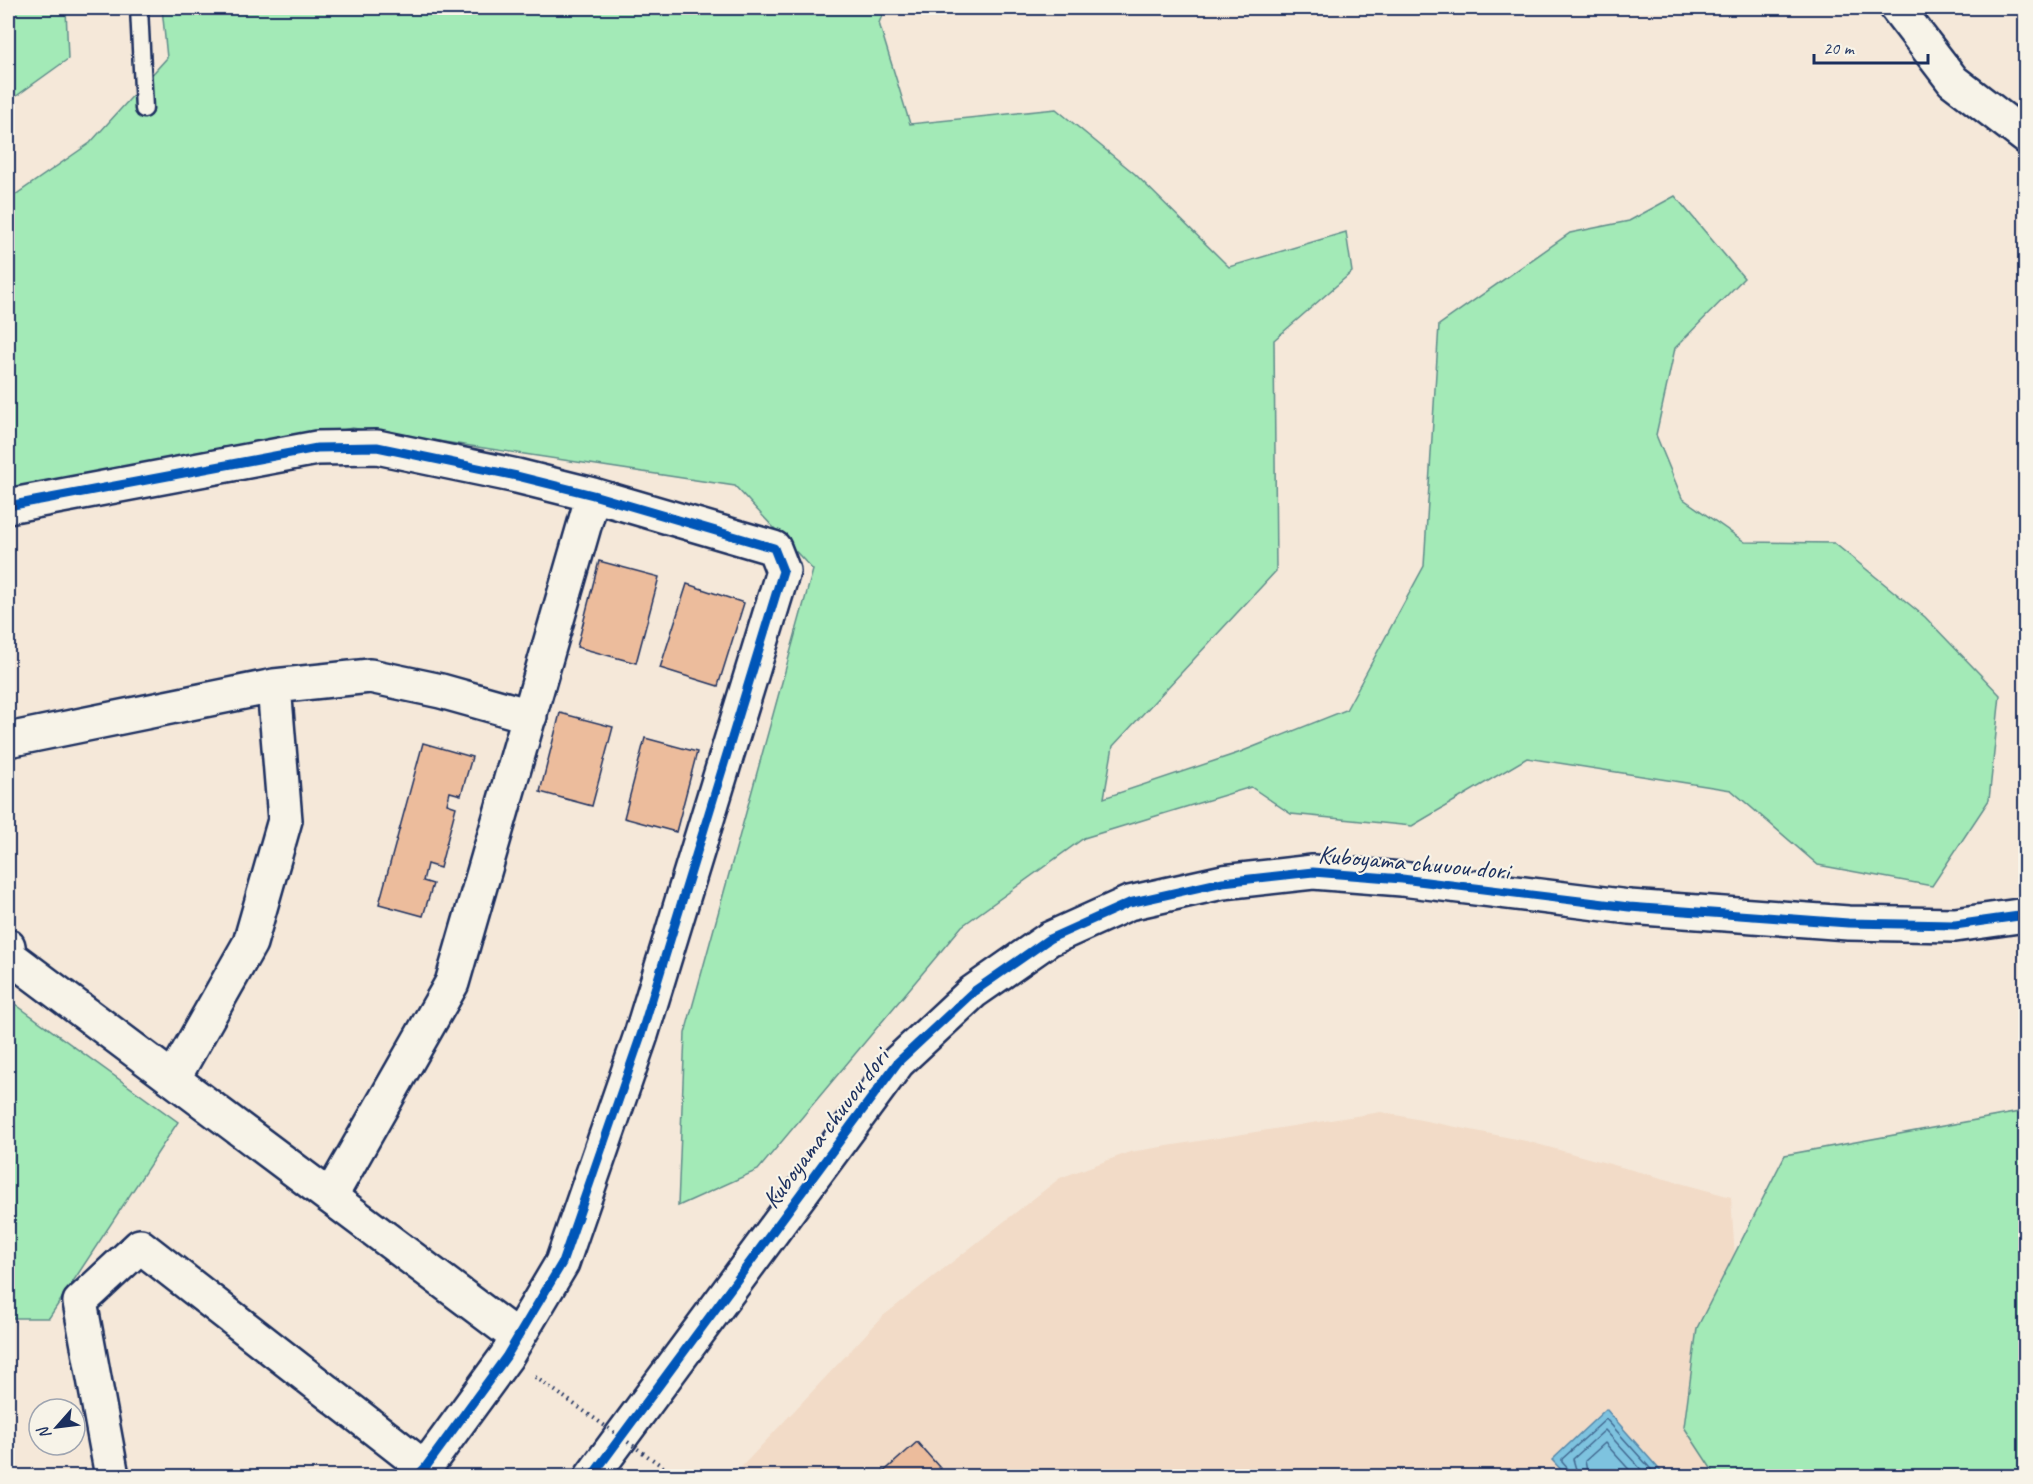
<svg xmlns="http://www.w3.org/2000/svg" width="2033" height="1484" font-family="Caveat,sans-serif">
	<rect width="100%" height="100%" fill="#f5e8d9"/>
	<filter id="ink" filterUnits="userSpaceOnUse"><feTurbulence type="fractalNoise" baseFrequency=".0167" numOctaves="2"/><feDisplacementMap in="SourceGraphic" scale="12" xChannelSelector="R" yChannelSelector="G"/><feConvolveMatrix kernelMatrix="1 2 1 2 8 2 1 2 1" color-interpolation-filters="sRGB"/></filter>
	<g filter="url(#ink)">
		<path fill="#f2dbc7" d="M1381,1112l145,29 205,56 8,122 -16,157h-990l150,-160 177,-138 70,-26z"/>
		<path fill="#a3eab7" stroke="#5f8c8a" stroke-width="1.5" d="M8,8h58l2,51 -60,43z
			M162,8h723l-6,15 31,101 146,-15 79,65 94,93 117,-35 6,40 -78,68 2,231 -163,175 -9,52 134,-45 108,-43 78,-144 15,-241 131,-92 59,-12 46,-25 69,82 -69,70 -19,87 26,63 63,44 89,1 91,74 75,78 -11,105 -57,86 -114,-21 -87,-75 -204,-32 -115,68 -121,-12 -40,-27 -167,51 -122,88 -204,244 -80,36 7,-173 128,-463 -78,-84 -383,-58 -344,70v-298l82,-57 77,-85z
			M8,999l170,123 -129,196h-41z
			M2025,1111v365h-309l-32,-49 13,-99 88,-173z"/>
		<path fill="#7ec3df" stroke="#5688ab" stroke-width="1.5" d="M1606,1409l59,67h-98l-15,-16z"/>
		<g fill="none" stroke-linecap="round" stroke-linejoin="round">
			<path stroke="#436a92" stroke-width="1.5" d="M1571,1476l-1,-5 -8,-9v-3l44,-40 51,57
				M1578,1476l-5,-17 32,-29 42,46
				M1588,1476l-3,-15 20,-18 30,33"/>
		</g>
		<path fill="#ecbc9c" stroke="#1b2f5e" stroke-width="1.5" d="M599,561l60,16 -23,86 -59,-16z
			M687,584l57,19 -26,83 -58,-18z
			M560,713l53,14 -21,79 -52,-14z
			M645,738l52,14 -21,80 -52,-14z
			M423,743l49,14 -11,38 -11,-3 -3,12 9,3 -16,61 -13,-4 -4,17 10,3 -10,32 -44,-12z
			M917,1442l30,34h-68z"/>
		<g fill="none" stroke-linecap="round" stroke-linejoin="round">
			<g stroke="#1b2f5e" stroke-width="21">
				<path id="lane" d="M139,8l5,101"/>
			</g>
			<g stroke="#1b2f5e" stroke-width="38">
				<path id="street" d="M1897,8l56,73 73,56
					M8,506l309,-58 60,-1 140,29 76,19 181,53 9,23 -142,464 -79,228 -56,94 -81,111 -8,8
					M8,740l266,-54 96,-10 71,15 89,25
					M8,946l1,10 508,381
					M173,1079l77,-136 35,-123 -11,-134
					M330,1197l122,-214 141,-488
					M112,1476l-32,-174 60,-56 285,222"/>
			</g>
			<g stroke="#1b2f5e" stroke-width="38">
				<path id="secondary" d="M592,1476l306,-414 75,-70 76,-53 80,-36 94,-21 90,-10 89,7 227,28 219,16 107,2 71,-10"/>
			</g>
			<path stroke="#1b2f5e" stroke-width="4" stroke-dasharray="1.5 4.5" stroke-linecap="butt" d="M535,1377l29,20"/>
			<use href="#lane" stroke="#f7f3e8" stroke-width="16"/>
			<use href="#street" stroke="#f7f3e8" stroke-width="33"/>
			<use href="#secondary" stroke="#f7f3e8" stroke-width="33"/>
			<path stroke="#1b2f5e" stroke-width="4" stroke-dasharray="1.5 4.5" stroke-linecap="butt" d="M564,1397l112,79"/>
			<g stroke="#f7f3e8" stroke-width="13">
				<path id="cycleway" d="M8,506l309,-58 60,-1 140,29 76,19 181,53 9,23 -142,464 -79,228 -56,94 -81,111 -8,8
					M592,1476l306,-414 75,-70 76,-53 80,-36 94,-21 90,-10 89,7 227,28 219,16 107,2 71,-10"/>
			</g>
			<use href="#cycleway" stroke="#0057b8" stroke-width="9"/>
		</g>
	</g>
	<g text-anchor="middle" stroke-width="4.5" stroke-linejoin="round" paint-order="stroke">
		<g font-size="26" fill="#1b2f5e" stroke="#f7f3e8">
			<text transform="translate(1414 862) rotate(5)" y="9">Kuboyama chuuou dori</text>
			<text transform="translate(825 1128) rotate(-53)" y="9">Kuboyama chuuou dori</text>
		</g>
	</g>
	<rect width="2033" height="1484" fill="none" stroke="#f7f3e8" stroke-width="30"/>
	<rect x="15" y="15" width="2003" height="1454" fill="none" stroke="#1b2f5e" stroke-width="2" filter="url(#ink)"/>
	<g transform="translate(57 1427) rotate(242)"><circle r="28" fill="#f7f3e8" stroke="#9fa5b1" stroke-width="1.5"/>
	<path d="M0-4.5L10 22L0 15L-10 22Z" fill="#1b2f5e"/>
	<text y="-9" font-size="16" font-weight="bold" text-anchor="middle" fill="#1b2f5e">N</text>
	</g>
	<path d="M1814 54v9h114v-9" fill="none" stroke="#1b2f5e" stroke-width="3"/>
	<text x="1823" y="54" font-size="18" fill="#1b2f5e" stroke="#f7f3e8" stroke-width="4.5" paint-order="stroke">20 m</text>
</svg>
